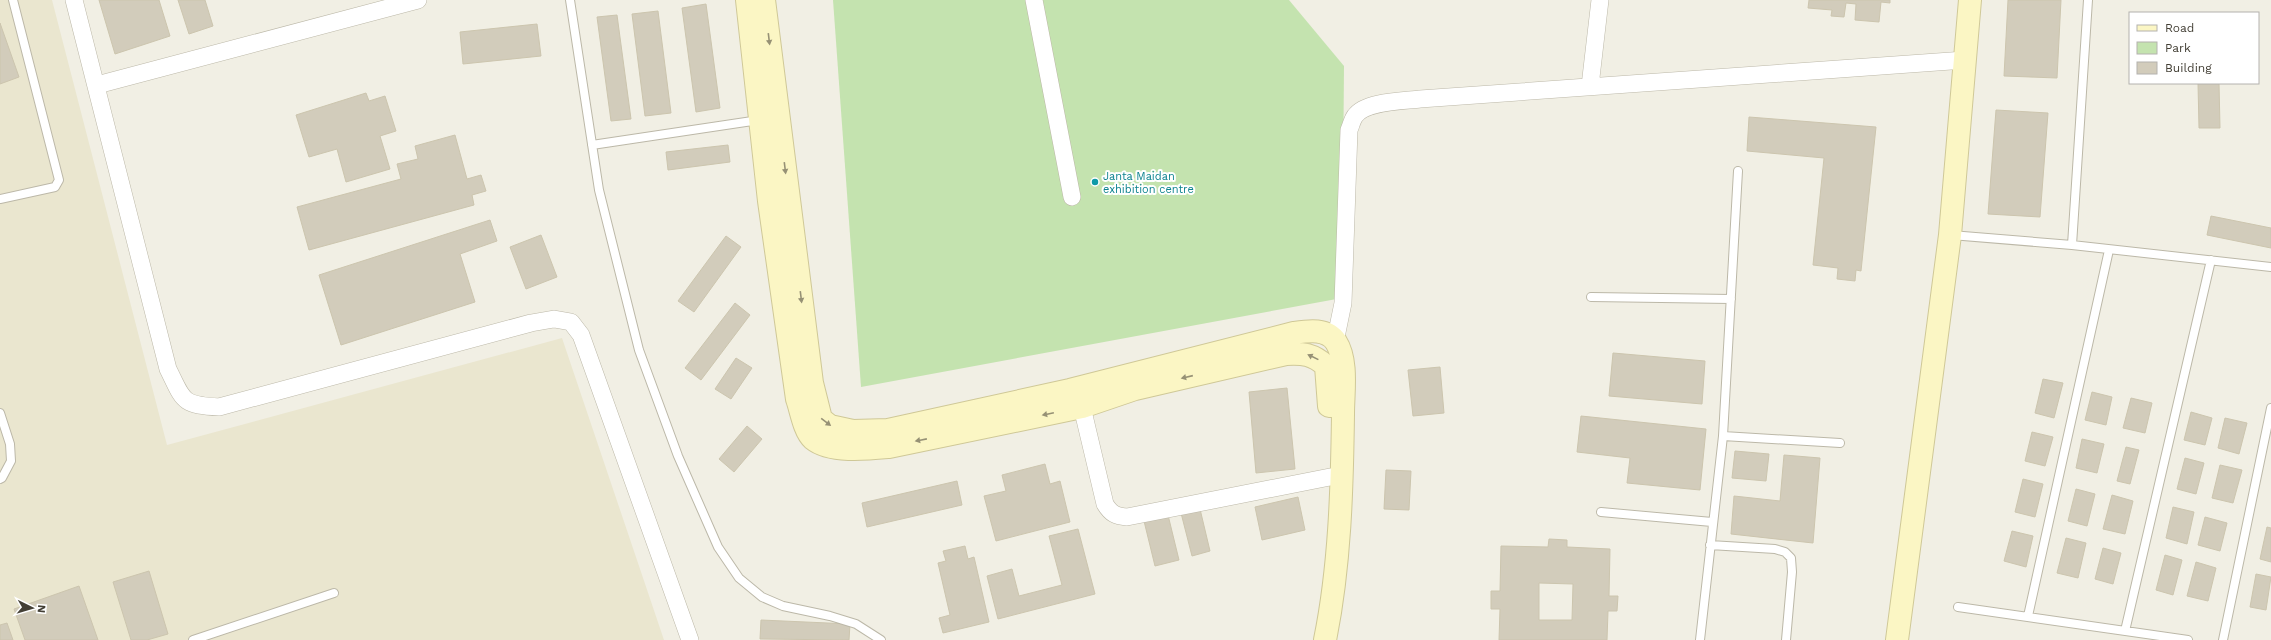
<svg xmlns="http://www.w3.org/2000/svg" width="2271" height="640" font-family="'Work Sans',sans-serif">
	<rect width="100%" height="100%" fill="#f1efe4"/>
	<path fill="#eae6cf" d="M0,0h52l115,445 395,-107 102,302h-664z"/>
	<path fill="#c4e3af" d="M833,0h456l55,66 -2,232 -481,89z"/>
	<path fill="#d2ccbb" stroke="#ccc5ae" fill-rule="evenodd" d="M99,0h60l11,36 -55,18z
		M178,0h27l8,26 -24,8z
		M1809,0h81v3l-9,-1 -2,20 -24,-2 1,-16 -10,-1 -2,14 -13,-1 1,-6 -24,-2z
		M2008,0h53l-4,78 -53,-2z
		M706,4l14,104 -24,4 -14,-104z
		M658,11l13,102 -26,3 -13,-102z
		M617,15l14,104 -20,2 -14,-104z
		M0,23l19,54 -19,7z
		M537,24l4,32 -78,8 -3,-32z
		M2198,83h21l1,45h-21z
		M366,93l3,8 16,-5 11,35 -16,5 10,33 -44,13 -9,-33 -28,8 -13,-42z
		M1996,110l52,3 -8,104 -52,-3z
		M1749,117l127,10 -15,144 -5,-1 -1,11 -18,-2 1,-11 -25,-3 11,-107 -77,-7z
		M455,135l12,44 14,-4 5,16 -14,4 2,10 -165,45 -12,-43 104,-28 -4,-15 21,-5 -3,-13z
		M728,145l2,17 -62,8 -2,-18z
		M2211,216l60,12v20l-64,-13z
		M490,220l7,21 -37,13 15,48 -134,43 -22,-70z
		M541,235l16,42 -31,12 -16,-42z
		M726,236l15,11 -47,65 -16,-11z
		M735,303l15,12 -49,65 -16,-12z
		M1613,353l92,8 -3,43 -93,-8z
		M736,358l16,10 -21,31 -16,-10z
		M1440,367l4,46 -31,3 -5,-46z
		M2043,379l20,4 -9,35 -19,-5z
		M1287,388l8,81 -39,4 -7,-81z
		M2092,392l20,5 -6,28 -21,-5z
		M2131,398l21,5 -7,30 -22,-5z
		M2191,412l21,6 -7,27 -21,-5z
		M1581,416l125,13 -6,61 -73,-7 3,-25 -53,-6z
		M2225,418l22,5 -8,31 -21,-6z
		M747,426l15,13 -28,33 -15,-13z
		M2032,432l21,5 -8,29 -20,-5z
		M2082,439l22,5 -7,29 -21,-5z
		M2126,447l13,3 -9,34 -13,-3z
		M1735,451l34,3 -3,27 -34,-3z
		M1784,455l36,3 -7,85 -82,-9 3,-38 46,5z
		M2185,458l19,5 -8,31 -19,-5z
		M1045,464l5,20 10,-3 10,41 -74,19 -12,-45 22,-5 -4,-16z
		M2220,465l22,5 -9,33 -21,-5z
		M1386,470l25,1 -2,39 -25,-1z
		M2023,479l20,5 -8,33 -20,-5z
		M957,481l5,24 -95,22 -5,-24z
		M2076,489l19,5 -8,32 -19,-5z
		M2112,495l21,6 -8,33 -22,-5z
		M1298,497l7,33 -43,10 -7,-33z
		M2173,507l21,5 -7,32 -21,-6z
		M1200,509l10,42 -18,5 -11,-43z
		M1168,515l11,45 -24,6 -11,-45z
		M2205,517l22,6 -7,28 -22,-6z
		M2267,527l4,1v34l-11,-3z
		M1078,529l17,65 -97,25 -11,-43 25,-7 7,27 43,-11 -13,-49z
		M2012,531l21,5 -7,31 -22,-6z
		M2066,538l20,5 -8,35 -21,-5z
		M1549,539l18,1v7l43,2 -1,47h9l-1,15h-9l-1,29h-108l1,-31h-9v-18h9l1,-45 47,1zM1539,583l34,1 -1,36h-33z
		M965,546l3,13 6,-2 15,65 -46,11 -4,-15 11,-3 -12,-52 8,-2 -3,-10z
		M2103,548l18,5 -8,31 -18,-5z
		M2165,555l17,5 -9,35 -17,-5z
		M2196,562l20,6 -8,33 -21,-5z
		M149,571l19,63 -21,6h-16l-18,-58z
		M2256,574l15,3 -5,33 -16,-3z
		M79,586l19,54h-73l-11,-31z
		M761,620l89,4 -1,16 -89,-1z
		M7,623l6,17h-13v-15z"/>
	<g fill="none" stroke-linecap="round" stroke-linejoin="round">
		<g stroke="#bcb8a8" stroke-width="10">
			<path id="lane" d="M570,0l29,190 40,160 39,106 40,91 21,31 23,19 21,9 47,10 26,8 25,16
				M592,145l167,-25
				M0,199l55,-12 4,-7 -46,-180
				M1951,235l121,10 199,22
				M2072,245l16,-245
				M1591,297l140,2
				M0,413l10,31 1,17 -9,17 -2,1
				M1723,436l117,7
				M1601,512l111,10
				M1710,545l65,4 10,3 6,6 1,14 -6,68
				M1958,607l230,33
				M2028,616l81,-366
				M2125,631l86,-371
				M193,640l141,-47
				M1700,640l23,-204 15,-265
				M2223,640l48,-232"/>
		</g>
		<g stroke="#bcb8a8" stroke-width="18">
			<path id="street" d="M74,0l94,369c16,32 13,36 51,38l312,-84 23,-4 17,3 10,13 109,305
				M1034,0l38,197
				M97,85l321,-85
				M1590,86l10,-86
				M1335,342l8,-39 6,-173c2,-4 3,-10 6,-14 10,-15 49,-15 65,-17l545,-39
				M1082,407l23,97c6,10 11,12 22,13l203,-40"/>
		</g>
		<g stroke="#cfc897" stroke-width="24">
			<path id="secondary" d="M747,0l22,201 28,198c4,11 7,32 16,40 17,14 55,10 76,8l193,-40 53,-18 151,-35c17,-1 27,0 40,12l3,40
				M764,0l48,383 9,36 9,7 23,5 35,-1 182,-40 224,-57c14,-2 33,-5 42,9 12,19 7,50 7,72 -1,75 -3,152 -18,226
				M1897,640l53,-405 20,-235"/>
		</g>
		<use href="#lane" stroke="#fff" stroke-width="8"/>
		<use href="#street" stroke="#fff" stroke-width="17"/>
		<use href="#secondary" stroke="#fbf6c4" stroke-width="22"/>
	</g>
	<defs><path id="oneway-solid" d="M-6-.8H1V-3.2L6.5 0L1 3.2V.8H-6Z"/></defs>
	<g fill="#969175">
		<use href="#oneway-solid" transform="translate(769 39) rotate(83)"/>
		<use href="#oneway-solid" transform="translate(785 168) rotate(83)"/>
		<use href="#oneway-solid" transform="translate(801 297) rotate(83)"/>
		<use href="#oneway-solid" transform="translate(1313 357) rotate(-154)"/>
		<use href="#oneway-solid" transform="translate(1187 377) rotate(167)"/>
		<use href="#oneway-solid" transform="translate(1048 414) rotate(168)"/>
		<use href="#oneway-solid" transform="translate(826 422) rotate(37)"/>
		<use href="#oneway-solid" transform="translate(921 440) rotate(169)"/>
	</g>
	<circle fill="#0f9aa8" stroke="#fff" stroke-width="1.5" cx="1095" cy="182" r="4"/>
	<g text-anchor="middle" stroke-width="4" stroke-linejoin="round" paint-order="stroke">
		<g font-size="11" fill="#0d838f" stroke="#fff" text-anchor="start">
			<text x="1103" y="180">Janta Maidan<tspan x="1103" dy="13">exhibition centre</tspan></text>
		</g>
	</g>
	<rect x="2129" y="12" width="130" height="72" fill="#ffffff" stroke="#b4b2ae"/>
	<rect x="2137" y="25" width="20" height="6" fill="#fbf6c4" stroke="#b4b2ae"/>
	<text x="2165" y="32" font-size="12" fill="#433f35">Road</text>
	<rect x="2137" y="42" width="20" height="12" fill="#c4e3af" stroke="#b4b2ae"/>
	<text x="2165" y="52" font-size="12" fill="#433f35">Park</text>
	<rect x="2137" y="62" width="20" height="12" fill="#d2ccbb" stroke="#b4b2ae"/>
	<text x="2165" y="72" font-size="12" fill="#433f35">Building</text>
	<g transform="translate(32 608) rotate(95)" stroke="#ffffff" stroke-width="3" paint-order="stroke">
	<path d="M0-3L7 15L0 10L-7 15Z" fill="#433f35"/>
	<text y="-6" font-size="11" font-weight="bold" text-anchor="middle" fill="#433f35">N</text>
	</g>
</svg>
